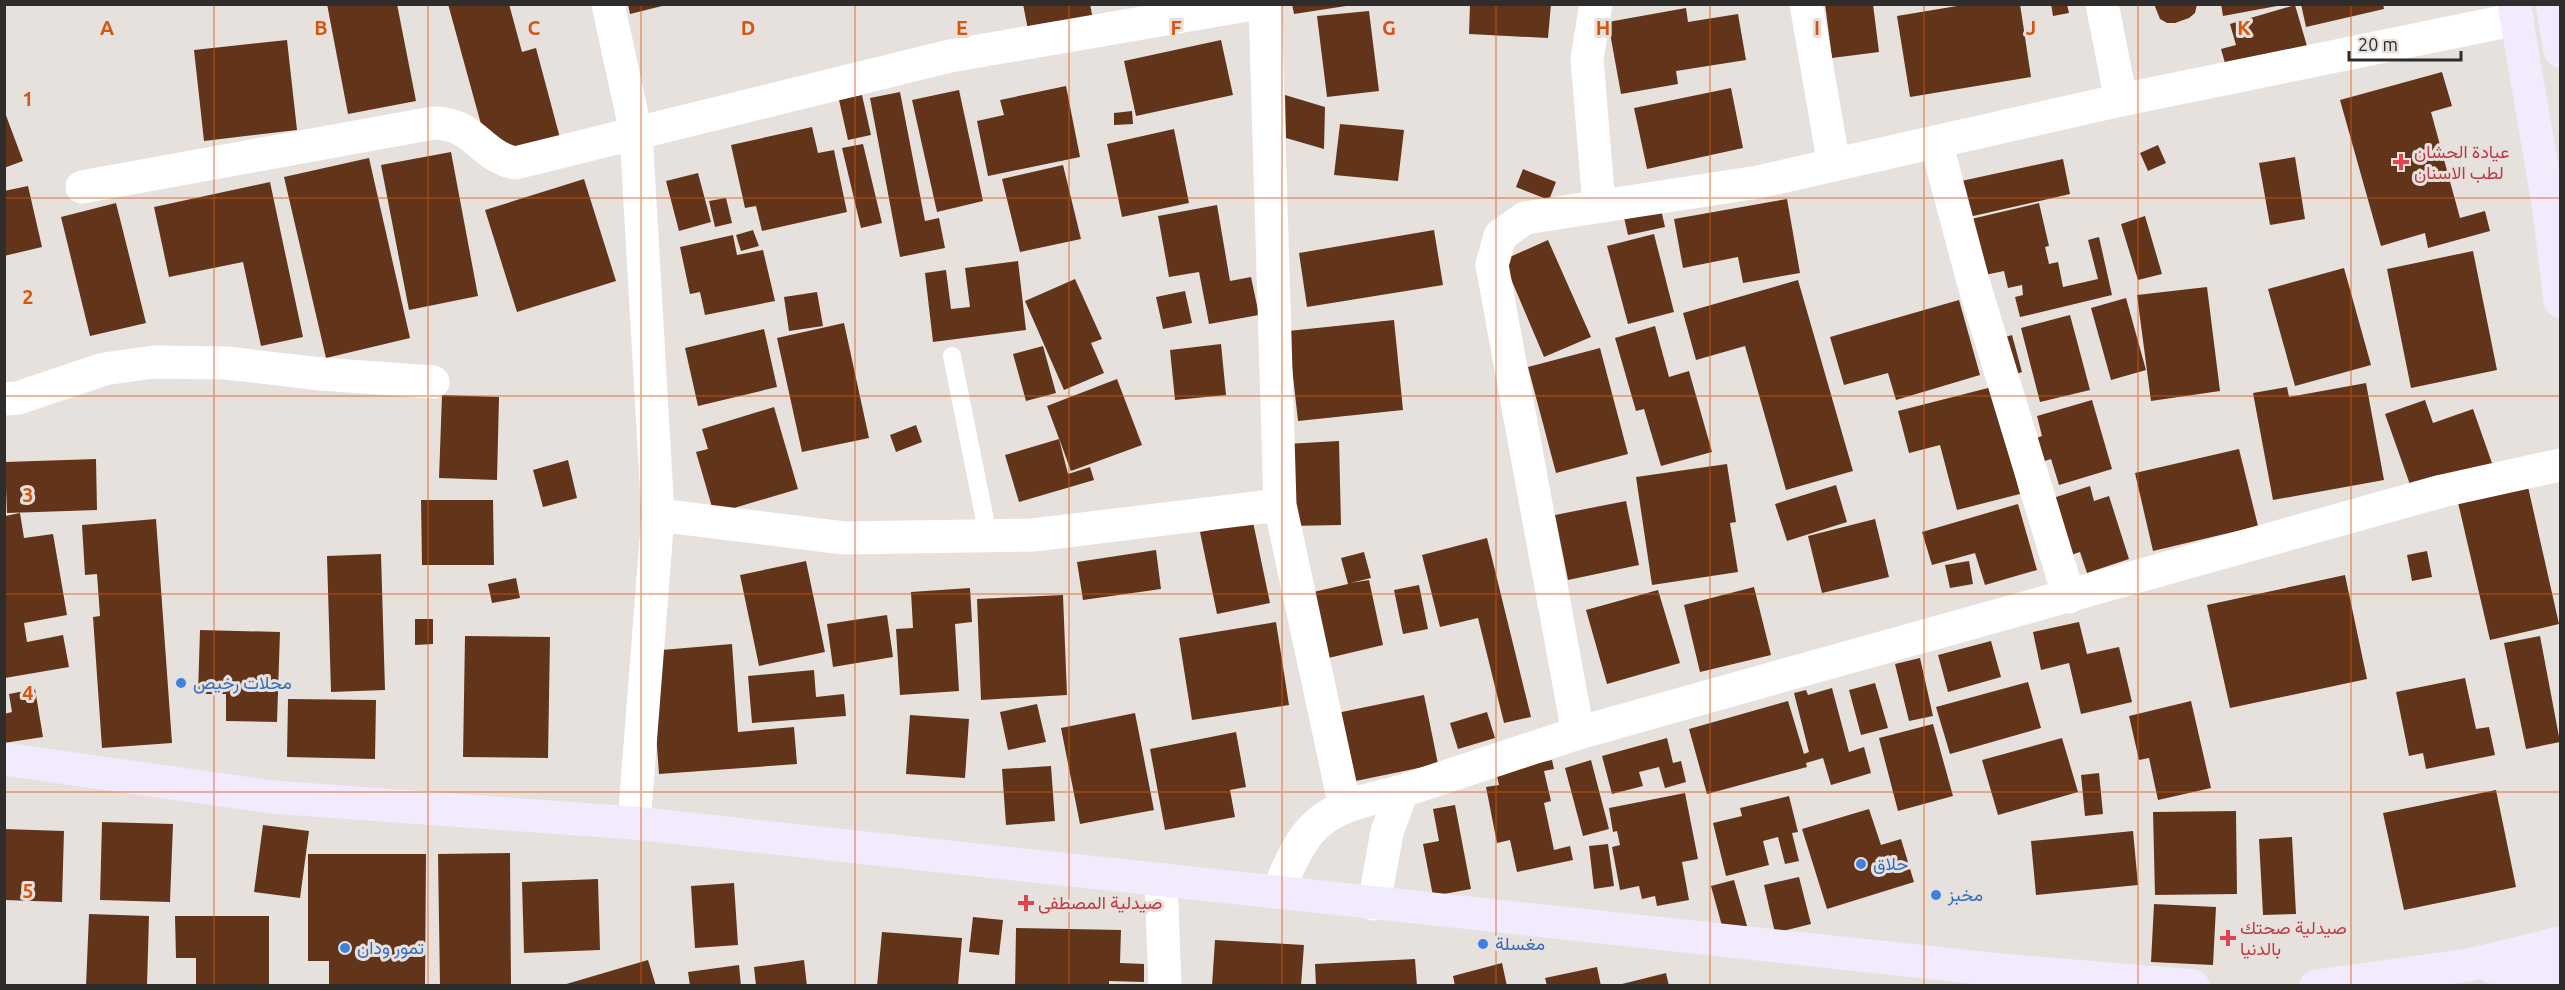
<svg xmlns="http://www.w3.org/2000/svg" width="2565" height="990" font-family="Ubuntu,Vazirmatn,sans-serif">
	<rect width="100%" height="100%" fill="#e7e1de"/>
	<path fill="#62351b" d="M327,4h70l19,97 -68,13z
		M448,4h61l13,48 14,-4 24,90 -70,19z
		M628,4h38v1l-36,9z
		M1023,4h67l3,16 -64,15z
		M1292,4h54v2l-52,8z
		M1470,4h81l-3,34 -79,-4z
		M1825,4h48l6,48 -47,6z
		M1969,4h51l11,73 -121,20 -13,-81z
		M2051,4h16l2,9 -16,3z
		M2154,4h43l-2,9 -6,5 -14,5h-8l-7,-4z
		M2221,4h56v2l-54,10z
		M2301,4h82l1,5 -78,18z
		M2295,5l12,41 -80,24 -6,-21 15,-4 -6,-21z
		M1686,8l2,14 50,-8 8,46 -70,11 2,13 -57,10 -13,-72z
		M1369,11l10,80 -52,6 -10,-81z
		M287,40l10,90 -93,11 -10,-91z
		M1221,40l12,55 -97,21 -12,-55z
		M2442,72l10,34 -21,6 29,106 25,-7 5,20 -62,17 -3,-15 -44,13 -41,-146z
		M1066,86l14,71 -92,19 -11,-55 27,-6 -4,-15z
		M1731,88l12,60 -96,21 -13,-61z
		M959,90l24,111 -46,11 -25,-112z
		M900,92l25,129 14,-3 6,30 -45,9 -30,-159z
		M862,95l9,40 -23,5 -9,-40z
		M1285,95l40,12 -1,42 -38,-11z
		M4,110l19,51 -19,7z
		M1132,111l1,13 -19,1v-12z
		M1340,124l64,6 -6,51 -64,-6z
		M812,127l6,26 16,-3 13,62 -85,19 -6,-25 -11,2 -14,-63z
		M1174,129l15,74 -67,14 -15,-73z
		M863,144l19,79 -21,5 -19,-80z
		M2158,145l8,18 -18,8 -8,-18z
		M451,152l27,144 -69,14 -28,-145z
		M2295,157l10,62 -35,6 -11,-62z
		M369,158l41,180 -84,20 -42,-181z
		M2063,159l7,35 -110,25 -8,-36z
		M1063,165l18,74 -61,13 -18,-73z
		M1523,169l33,13 -7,18 -33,-13z
		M698,173l13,49 -32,9 -13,-50z
		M584,179l32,102 -99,31 -32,-102z
		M270,182l33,155 -42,9 -18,-84 -74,15 -15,-70z
		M28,186l14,61 -38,9v-65z
		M726,198l6,25 -17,4 -6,-26z
		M1787,199l13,74 -57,10 -5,-26 -55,11 -9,-49z
		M116,203l30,120 -56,13 -29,-119z
		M2039,203l10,43 -4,1 4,17 9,-2 5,25 35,-8 -10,-39 11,-3 13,58 -92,22 -5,-20 8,-2 -1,-10 -14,3 -4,-17 -24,5 -13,-56z
		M1217,205l13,76 21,-4 8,38 -50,9 -10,-52 -30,5 -11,-61z
		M1660,205l5,22 -37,8 -5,-22z
		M2145,216l17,58 -24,6 -17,-56z
		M753,230l6,16 -18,5 -5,-16z
		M1434,230l9,55 -136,22 -8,-54z
		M1654,234l20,78 -46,12 -21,-78z
		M733,235l4,20 26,-5 12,51 -70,14 -5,-23 -10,2 -10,-47z
		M1548,240l43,97 -47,20 -41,-97z
		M2473,251l24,119 -86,18 -24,-119z
		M1018,261l8,69 -93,12 -8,-69 21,-3 5,39 19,-2 -5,-39z
		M2344,268l27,97 -76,21 -27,-97z
		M1075,279l27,60 -11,4 13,30 -40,17 -39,-89z
		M1798,280l55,191 -67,19 -41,-144 -49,14 -13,-47z
		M2207,287l13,104 -69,10 -14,-106z
		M1185,291l7,32 -29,6 -7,-32z
		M817,292l6,34 -34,5 -5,-34z
		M2126,298l20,72 -35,10 -20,-72z
		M1959,300l21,75 -84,25 -8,-27 -44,12 -14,-48z
		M2070,315l20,75 -50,12 -19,-74z
		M1394,320l9,90 -105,11 -10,-90z
		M844,323l25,115 -67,14 -25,-114z
		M1655,326l14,51 20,-6 23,81 -51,14 -17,-57 -8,2 -21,-73z
		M764,329l13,58 -79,19 -13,-58z
		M2012,335l10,37 -15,5 -11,-37z
		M1221,344l5,51 -51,5 -5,-50z
		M1043,346l13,47 -30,8 -13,-47z
		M1600,348l28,106 -72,19 -28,-106z
		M1117,379l25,66 -71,26 -24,-65z
		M2366,383l18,97 -111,20 -20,-107 34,-6 2,10z
		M1992,387l28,107 -63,16 -17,-65 -31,8 -11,-42z
		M442,395l57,2 -2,83 -58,-2z
		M2092,400l20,69 -53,16 -8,-26 -16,5 -7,-23 14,-5 -5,-20z
		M2425,400l8,23 40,-14 20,57 -80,27 -28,-79z
		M774,407l24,82 -84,25 -18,-62 12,-3 -6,-20z
		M916,425l6,17 -26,10 -6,-17z
		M1059,439l9,35 22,-7 4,13 -75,22 -14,-47z
		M1339,441l2,84 -53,1 -2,-82z
		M2239,449l19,77 -105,25 -18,-78z
		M96,459l1,51 -90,3 -2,-51z
		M568,460l9,38 -34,9 -10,-37z
		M1727,464l9,58 -6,1 8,49 -86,13 -16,-108z
		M2526,478l33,146 -69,16 -34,-146z
		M1836,485l11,37 -60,19 -12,-37z
		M2090,486l4,15 15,-5 20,63 -42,14 -7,-21 -9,3 -18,-57z
		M421,500h72l1,65h-72z
		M1626,501l13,64 -71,15 -13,-65z
		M2018,504l19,66 -52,15 -10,-32 -43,12 -10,-33z
		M20,513l4,25 29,-4 14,81 -43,8 3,19 36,-7 6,32 -64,11v-162z
		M156,519l16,224 -70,5 -9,-131 7,-1 -3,-42 -12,1 -3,-50z
		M1875,519l14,58 -67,16 -14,-57z
		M1253,522l17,81 -53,11 -17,-82z
		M1487,538l44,179 -27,6 -26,-105 -38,9 -18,-72z
		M1156,550l5,39 -78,11 -6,-38z
		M2427,551l5,26 -20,4 -5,-26z
		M1364,552l7,26 -21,5 19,-3 14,65 -63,15 -15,-66 43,-10 -7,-26z
		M381,554l4,136 -54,2 -4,-136z
		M806,561l19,91 -66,14 -19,-91z
		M1969,561l4,23 -23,4 -5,-23z
		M2345,575l22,104 -137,29 -23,-103z
		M516,578l4,20 -28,5 -4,-19z
		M1419,585l9,44 -25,5 -9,-44z
		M1754,587l17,68 -71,17 -16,-67z
		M970,588l2,34 -17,2 4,67 -59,4 -4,-66 17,-1 -2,-36z
		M1658,590l22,73 -73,21 -21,-74z
		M1063,595l4,100 -86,5 -4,-101z
		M887,615l6,42 -60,10 -6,-43z
		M415,619h18v25l-18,1z
		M1276,622l13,83 -97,15 -13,-82z
		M2079,622l8,32 32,-7 13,55 -51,12 -12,-51 -28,7 -8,-38z
		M200,630l80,2 -3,90 -51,-1v-27h-28z
		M465,636l85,1 -2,121 -85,-1z
		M2540,636l20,106 -34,7 -22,-106z
		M1991,641l10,36 -53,15 -10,-37z
		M732,644l6,88 56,-5 3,37 -138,10 -9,-123z
		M1920,658l13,58 -24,5 -14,-57z
		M814,670l2,27 28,-3 2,22 -94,7 -4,-47z
		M2465,678l11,51 13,-2 6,28 -69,14 -3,-16 -14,3 -13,-64z
		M2028,682l13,46 -91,26 -14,-47z
		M1875,683l13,45 -27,7 -12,-45z
		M1832,688l17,64 15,-5 7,26 -40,12 -8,-27 -17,5 1,4 -100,27 -18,-65 99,-28 16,53 5,-2 -15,-59 12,-3 2,5z
		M35,689l8,48 -39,6v-29l8,-2 -3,-18z
		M1424,695l14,69 -92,19 -14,-69z
		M288,699l88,1 -1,59 -88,-2z
		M2191,701l20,87 -53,12 -9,-42 -10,2 -10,-44z
		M1037,704l9,38 -38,8 -8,-38z
		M1487,712l8,26 -37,11 -8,-26z
		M1135,713l19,97 -74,14 -19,-96z
		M910,715l59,4 -4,59 -59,-4z
		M1933,724l20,72 -55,15 -19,-73z
		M1236,732l10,55 -16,3 5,27 -70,13 -15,-81z
		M1667,738l6,25 8,-2 5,21 -21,6 -6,-21 -20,5 4,14 -31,8 -10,-38z
		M2062,738l16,54 -80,23 -16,-55z
		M1552,760l2,9 -10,2 7,30 -7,2 10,47 16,-4 3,14 -56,12 -7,-32 -13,3 -11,-56 13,-2 -3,-13z
		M1591,760l18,69 -26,7 -18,-68z
		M1051,766l4,55 -49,4 -4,-56z
		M2099,773l4,41 -18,2 -4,-41z
		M2496,790l20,97 -112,23 -21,-97z
		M1685,793l13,66 -16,3 7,38 -32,6 -2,-10 -13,3 -3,-13 -19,4 -8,-43 8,-2 -3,-14 -4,1 -4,-24z
		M1789,796l9,36 -6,1 7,28 -14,3 -7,-27 -15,4 6,24 -43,11 -13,-53 29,-7 -2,-8z
		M1455,805l16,84 -38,7 -10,-52 16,-3 -6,-32z
		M1869,809l12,36 20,-6 13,43 -87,27 -25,-80z
		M2236,811l1,83 -82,1 -2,-83z
		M102,822l71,2 -3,78 -70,-2z
		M263,825l46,6 -9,67 -46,-6z
		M4,829l60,2 -2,71 -58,-2z
		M2133,831l5,54 -102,10 -5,-54z
		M2292,837l4,77 -33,1 -4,-76z
		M1608,844l6,42 -20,3 -5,-43z
		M510,853l1,133h-71l-2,-132z
		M308,854h118l-1,132h-96v-25h-21z
		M1799,877l12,47 -36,9 -11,-48z
		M598,879l2,71 -76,3 -2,-71z
		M1734,880l13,46 -23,7 -13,-47z
		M734,883l4,62 -43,3 -4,-62z
		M2154,904l62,3 -3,58 -62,-3z
		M89,914l60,2 -2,70h-61z
		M175,916h94v70h-73v-28h-20z
		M973,917l30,3 -4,35 -30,-3z
		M1016,928l105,2 -1,33 24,1v18l-35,-1v5h-94z
		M882,932l80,6 -4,48h-81z
		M1215,940l89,5 -3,41h-89z
		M1415,959l2,27h-101l-1,-22z
		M648,960l8,26h-93v-1z
		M804,960l3,26h-51l-2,-19z
		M1502,963l5,23h-52l-2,-10z
		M739,965l2,21h-51l-2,-14z
		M1597,967l4,19h-54l-2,-8z
		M1666,973l3,13h-51v-1z"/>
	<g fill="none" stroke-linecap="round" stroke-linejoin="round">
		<path stroke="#fff" stroke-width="18" d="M952,356l36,179"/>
		<path stroke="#fff" stroke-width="33" d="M608,4l28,129 22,382 -24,308
			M1265,4l15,501 65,302
			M1596,4l-9,55 12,146
			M1806,4l28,161
			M2102,4l19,96
			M1936,142l37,139 96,316
			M82,187l351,-64c42,0 46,32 82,40l435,-107 303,-52
			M4,399l14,-1 86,-29 50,-7 72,1 95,11 112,8
			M658,515l186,23 189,-3 247,-30
			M1578,733l-86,-468 8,-29 25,-18 233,-36 363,-82 396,-81
			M1161,880l4,106
			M1277,892c11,-22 20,-49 38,-66 21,-22 59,-27 87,-35
			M1374,904l13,-72 15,-41 176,-58 864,-242 118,-26"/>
		<path stroke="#f2ebfe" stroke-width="33" d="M2514,4l34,199 12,98
			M2552,4l8,47
			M4,759l268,38 362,26 1366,147 193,16
			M2492,967l68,10
			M2316,986l153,-21 91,-22"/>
	</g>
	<path fill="none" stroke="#d6550f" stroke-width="1.5" stroke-opacity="0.55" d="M214,4v982M428,4v982M641,4v982M855,4v982M1069,4v982M1282,4v982M1496,4v982M1710,4v982M1924,4v982M2138,4v982M2351,4v982M4,198h2556M4,396h2556M4,594h2556M4,792h2556"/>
	<g fill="#e0444e" stroke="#e7e1de" stroke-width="2">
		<path d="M2398 153h6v6h6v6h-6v6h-6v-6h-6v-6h6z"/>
		<path d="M1023 894h6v6h6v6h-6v6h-6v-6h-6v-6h6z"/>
		<path d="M2225 929h6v6h6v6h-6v6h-6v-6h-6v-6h6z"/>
	</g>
	<g fill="#3f7fe0" stroke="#e7e1de" stroke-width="2">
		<circle cx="181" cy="683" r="6"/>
		<circle cx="1861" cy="864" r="6"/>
		<circle cx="1936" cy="895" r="6"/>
		<circle cx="1483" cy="944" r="6"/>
		<circle cx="345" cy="948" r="6"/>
	</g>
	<g text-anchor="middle" stroke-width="6" stroke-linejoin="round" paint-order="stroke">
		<g font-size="18" fill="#be3a42" stroke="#e7e1de" text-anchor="start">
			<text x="2414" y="158">عيادة الحشان<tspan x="2414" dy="21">لطب الاسنان</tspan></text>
			<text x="1038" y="909">صيدلية المصطفى</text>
			<text x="2240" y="934">صيدلية صحتك<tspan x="2240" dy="21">بالدنيا</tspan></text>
		</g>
		<g font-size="18" fill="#366cbe" stroke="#e7e1de" text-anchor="start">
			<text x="193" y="689">محلات رخيص</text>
			<text x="1873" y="870">حلاق</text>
			<text x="1948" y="901">مخبز</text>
			<text x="1495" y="950">مغسلة</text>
			<text x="357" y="954">تمور ودان</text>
		</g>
	</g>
	<g font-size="20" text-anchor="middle" font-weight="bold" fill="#d6550f" stroke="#e7e1de" stroke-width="6" stroke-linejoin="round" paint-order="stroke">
		<text x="107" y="35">A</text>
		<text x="321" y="35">B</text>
		<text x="534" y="35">C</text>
		<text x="748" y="35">D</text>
		<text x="962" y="35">E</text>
		<text x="1176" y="35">F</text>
		<text x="1389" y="35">G</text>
		<text x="1603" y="35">H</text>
		<text x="1817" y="35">I</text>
		<text x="2031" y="35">J</text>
		<text x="2244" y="35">K</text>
		<text x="28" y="106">1</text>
		<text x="28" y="304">2</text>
		<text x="28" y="502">3</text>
		<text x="28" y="700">4</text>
		<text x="28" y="898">5</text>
	</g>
	<rect width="2565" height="990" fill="none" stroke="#2f2d2c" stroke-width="12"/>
	<path d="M2349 51v9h112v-9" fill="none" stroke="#2f2d2c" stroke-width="3"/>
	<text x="2358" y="51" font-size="18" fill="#2f2d2c" stroke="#e7e1de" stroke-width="4.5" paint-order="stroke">20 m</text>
</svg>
